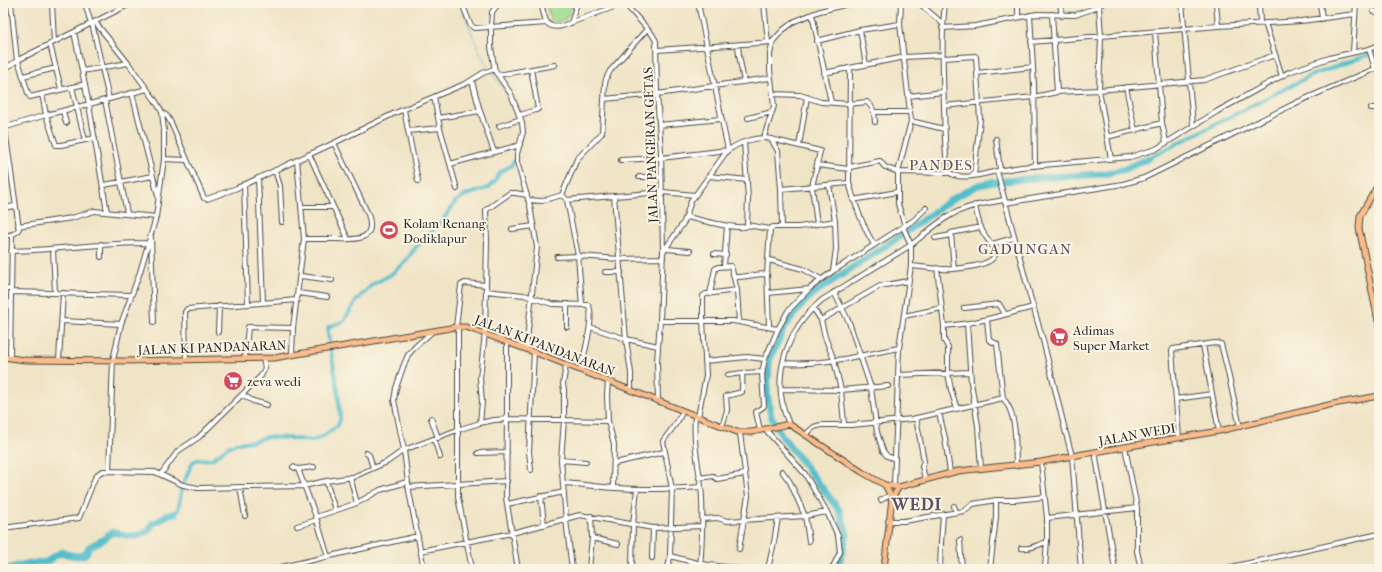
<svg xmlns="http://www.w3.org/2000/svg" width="1382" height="572" font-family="'IM FELL French Canon',serif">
	<rect width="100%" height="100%" fill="#fcf5e5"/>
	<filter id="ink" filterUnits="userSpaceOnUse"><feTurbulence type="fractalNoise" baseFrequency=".025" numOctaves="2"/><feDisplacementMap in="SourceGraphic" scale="8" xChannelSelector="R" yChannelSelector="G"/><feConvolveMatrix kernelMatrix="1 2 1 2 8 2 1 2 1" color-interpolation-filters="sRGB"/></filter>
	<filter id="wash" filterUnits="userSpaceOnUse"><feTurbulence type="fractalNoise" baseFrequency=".012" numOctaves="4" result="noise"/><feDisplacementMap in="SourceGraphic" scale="16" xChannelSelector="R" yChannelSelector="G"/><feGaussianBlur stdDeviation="0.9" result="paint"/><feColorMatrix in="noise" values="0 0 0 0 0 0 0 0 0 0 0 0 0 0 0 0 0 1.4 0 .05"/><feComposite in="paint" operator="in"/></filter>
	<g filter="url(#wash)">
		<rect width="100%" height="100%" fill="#f0e4c6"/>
		<path fill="#9edc91" stroke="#64845e" d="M546,3h26v5l-7,12 -12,3 -3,-4z"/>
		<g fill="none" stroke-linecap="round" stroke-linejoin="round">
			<path stroke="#51bdcb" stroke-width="1" d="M460,3l19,48 10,19
				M491,72l17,24 10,23
				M519,141l1,-10 -1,-9"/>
			<path stroke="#51bdcb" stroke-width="4" d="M1149,158l161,-82 69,-25
				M175,513l3,-3 4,-23 10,-24 4,-3 16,-1 16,-12 8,-4 19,-2 10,-4 23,1 24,3 10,-4 16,-12 2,-5v-5l-2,-24 -10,-56v-8l16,-6 12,-20 17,-17 17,-9 14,-12 12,-16 26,-26 14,-20 10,-6 22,-7 6,-6 6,-10 11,-6 3,-5"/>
			<path stroke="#51bdcb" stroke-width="7" d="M6,569l20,-5 21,-2 7,-6 9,-4c3,3 19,6 23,1 1,-1 2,-5 3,-6l17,-9 2,-3 6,-3 14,4 12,-1 9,-5 3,-6 7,-3 6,-5 10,-3
				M837,569l10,-35 -8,-24 -57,-74 -11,-20 -4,-22 2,-33 16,-35 20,-25 12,-10 85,-56 50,-36 26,-14 17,-3 39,-4 70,-4 21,-5 24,-11"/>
		</g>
	</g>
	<g filter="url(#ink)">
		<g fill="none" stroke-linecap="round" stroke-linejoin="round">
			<g stroke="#494742" stroke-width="6">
				<path id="minor" d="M11,3l6,58
					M52,3l2,39
					M85,3l6,21
					M462,3l8,21 4,4 73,-5
					M499,3l-7,9 -1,15v20l4,24 16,23 11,29 1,9 -6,22v8l13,44 7,41 -11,102
					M541,3c4,14 3,27 21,23l57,-21 6,-1 27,30 4,7 1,53 4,58 2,100 -3,69 -3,40 1,40
					M764,3l4,39
					M901,3l-1,21 11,97 -13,51v32l7,22
					M919,3l23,20
					M945,3c-4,35 -2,69 -1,104 1,21 0,42 4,64 9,11 37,3 49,0l33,125 13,44 21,86 8,30 9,113
					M1018,3v14
					M1060,3l2,13
					M1182,3l11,122
					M1216,3l2,23
					M1259,3l1,20
					M1320,3l2,16
					M1099,6l2,31 -2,53 12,69
					M1373,11l6,2
					M812,14l19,88
					M1052,14l5,78
					M1030,15l4,70 1,81
					M95,22l33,41 27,37 7,12 2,19v28l-8,58 -16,55 -19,52 -8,36 -4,111
					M571,23l6,-20
					M1265,23l17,53
					M942,28l33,-2 62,-12 38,1 17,-6 11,-6
					M860,30l6,35
					M74,32l15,73 18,107
					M1155,32l7,91 4,19
					M817,41l43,-11 40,-6
					M1031,42l187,-16 83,-5 54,-7
					M50,44l11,45
					M738,45l1,10 5,27
					M1369,49l6,20
					M657,50l116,-8
					M1353,52l3,-49
					M943,58l32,-2 1,1 4,62 -6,57
					M18,60l10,33 2,4 55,-13
					M850,69l-1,114c6,22 13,42 25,62
					M3,70l15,-10 114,-57
					M82,71l46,-8
					M824,73l81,-16 37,-2
					M977,73l56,-6
					M498,75l57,-10
					M23,76l33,-8
					M472,81l8,30 14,41
					M72,87l13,53
					M1126,87l9,44
					M132,93l26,103
					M42,94l4,21 10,30h5l34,-7
					M773,94l27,1 21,7 28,2 18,-2 4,4 3,6h36
					M909,96l34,-4
					M434,97l6,31 17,61
					M109,99l38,-10
					M604,99l53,-5 113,-16
					M105,100l22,113
					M944,106l90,-9 23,-5 42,-2 105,-10 71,-25
					M1371,108h8
					M404,110l14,71
					M63,111l3,12
					M162,112l5,4 4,7 33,75 3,1 30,-11 97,-45 61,-30 72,-30 16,-10 11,-4
					M874,112l1,10
					M520,115l16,-5 2,-1 -7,-40
					M3,116l16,112c-2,7 -10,7 -16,8
					M438,118l42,-7
					M748,118l24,-6
					M911,121l33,8
					M659,125l62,-6
					M499,126l22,-7
					M3,128l43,-13 63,-16 -17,-76
					M408,131l32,-3
					M1379,131v8
					M764,137l10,-31 -4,-37v-15l3,-13 10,-11 12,-9 25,-10 32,-8
					M1107,137l55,-14
					M771,139l49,12 -8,36 5,37
					M996,139l4,31
					M799,146l8,-49
					M309,154l39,85
					M164,159l23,1
					M297,160l7,79
					M621,160l40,-2 67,-8 -30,-147
					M450,164l70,-19
					M817,165l32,4
					M850,167l30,-6 5,6 13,5 51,1
					M275,170l5,16 2,36
					M997,171l24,-4 109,-10 26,-8 62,-38 71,-39 40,-14 40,-9 10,-4
					M709,176l38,4
					M639,177h22
					M258,178l5,124
					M244,184l4,120
					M104,185l49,-9
					M829,185l6,36 1,28 -3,22
					M781,189l68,-6
					M562,195l15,-36 25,-26 3,-49 1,-5 4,-8 37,-42
					M614,196l12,143 5,34v18
					M528,200l14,1 20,-6 5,5 95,-8 33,3
					M567,200l11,56 4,49
					M853,200l44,-8
					M1005,203l118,-19 21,-6 156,-77 79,-34
					M302,207h31
					M3,208l12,-2
					M687,217c11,2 52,14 60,9l1,-28 -4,-56
					M747,225l23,4
					M18,226l54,-8 22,-7 62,6
					M782,227h17l36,-6
					M512,229l22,-3
					M151,237l3,85
					M935,238l16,-3
					M992,244l22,-6
					M53,249l2,44
					M667,249l23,2
					M11,251c46,-1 91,-8 137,-8
					M663,252l21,-30 7,-21 36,-50c11,-8 31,-16 44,-12l7,12 3,38 1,38h-9l-3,2 -3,45 2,52
					M714,254l12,1
					M101,257v-13
					M557,257l21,-1 42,3 43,-1
					M769,260l34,9 18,10
					M724,266l3,-40
					M911,266c14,1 29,4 43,3 9,-1 42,-4 41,-16 -2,-9 -8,-13 -12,-21 -5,-8 -6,-18 -8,-27
					M937,268l7,58v14l4,7v26l3,17 6,19
					M954,269l-3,-36 30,-6
					M605,272h16
					M301,276l31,4
					M734,277c12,0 22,-3 33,-3
					M3,289h8
					M486,291l38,4 28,9 36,1c8,9 -5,53 -7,65
					M11,292l120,3
					M834,292l15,30 22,66 6,44 6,19 4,5 8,3
					M298,293l29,4
					M768,293l41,-4
					M710,294l5,-25 3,-2 13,-1 6,24 2,32
					M567,304v23
					M813,308l8,12
					M964,308l35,-4 6,10
					M904,316l38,-8
					M987,320l2,20 8,4 6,54
					M62,321l59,3
					M660,321h73l45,8 10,-18 21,-22 24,-18 81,-51 12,-12
					M967,324l4,58 7,44 3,43
					M944,326c31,-2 59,-11 89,-19
					M456,327l5,-42 4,-2 21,2
					M458,327v170l14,72
					M590,327l36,12 32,7
					M218,332l1,-26
					M507,342v77l-1,79 12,71
					M1203,345l16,86
					M292,355l1,-27 11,-89c11,0 22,0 32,0 20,1 41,2 32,-25l-34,-71
					M10,358l2,-123
					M245,358l3,-31 45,1
					M186,359l-1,-47 2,-3 110,-9
					M765,359l13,-30
					M59,360l4,-67
					M705,361l42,-4 18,2 -3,14 2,33 -8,6 4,18
					M783,363c39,3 78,-8 116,-15
					M566,365l-3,19 1,6v30l-3,40 5,60 6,49
					M728,375l14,-2
					M899,375l71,-3
					M608,381l-1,14 1,26 6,23 -1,44
					M781,389l60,1 47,-4
					M243,395l10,6 14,4
					M1176,399l36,-5
					M939,413l6,25 5,34
					M695,416c-2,24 3,47 6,70 3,27 1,56 -1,83
					M698,417l8,-42 -3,-55v-24l3,-2 31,-4
					M431,418l7,20
					M916,418l8,43 -2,5 3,13
					M480,423l2,-21 -2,-24 5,-45 2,-92 -1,-31 24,-17h5l12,2
					M789,424c-20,-45 -3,-94 33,-124l89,-55 -8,-18
					M844,424l-3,-34 -4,-17 -3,-13 -9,-23 -4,-17 59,-34 28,-5
					M722,427l5,-17 -1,-14 16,-4c0,-7 1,-12 0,-19l21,-1
					M765,429l40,45 22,38 11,24 1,7 1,9 -8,17
					M806,434l8,-7 7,-2h30l61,-6 91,-21c15,18 12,45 13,68
					M1179,438l-7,-87 1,-2 42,-6 6,1 6,24 13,59
					M434,439l6,18
					M1125,447l12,61v43l4,18
					M1095,452l20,117
					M366,453l3,2 4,13
					M478,453l29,-1
					M561,460l25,2
					M1041,462l6,56v21l-2,30
					M615,463l49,-11
					M293,467l5,2 18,48 12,40
					M298,469l16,-2
					M531,470l-2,-18 5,-100
					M782,471l8,11 15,34 4,25
					M161,474l17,-23 21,-14 62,-61 4,-8 -2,-10
					M350,477l7,26
					M699,478l14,-2 4,3 28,-5
					M326,481l9,29
					M563,483c17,1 35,4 52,5 29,2 57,1 86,-1
					M894,486l5,-138 12,-82v-21c13,-10 25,-22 40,-30 16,-9 35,-12 53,-15
					M240,487l5,29
					M408,487l99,-6
					M541,496l3,29
					M881,500l9,-5
					M507,504l57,-12
					M954,506l2,6
					M316,517l41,-14 23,-13 27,-8
					M1047,518l90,-10
					M702,519l16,-1 9,3 16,-1 62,-4 22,-4
					M888,521h16l60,-10 9,-7 23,-4h19l29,-3
					M297,526l20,-6
					M3,528l76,-10 16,-40 4,-5 4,-2 52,1 28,13 15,3 106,-2 22,-5 27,-4 34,-15 17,-12 53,-20 23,-7 14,-3 13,-1 101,2
					M592,538l26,6
					M960,540l2,29
					M1021,548c10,2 17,-4 26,-6
					M739,549l9,-53 -8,-63
					M420,551l92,-18 68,-18 73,13 49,-2
					M670,556l2,-67 -9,-48 14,-19 6,-11
					M652,558l1,-30
					M273,569l145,-33
					M424,569l-15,-78 -5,-41 -10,-50 2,-12 7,-21 5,-12 8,-9 17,-15
					M589,569l3,-31 -1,-22
					M632,569l1,-45 4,-35
					M668,569l2,-13 31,8 40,5
					M768,569l6,-27 4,-24
					M940,569l1,-26 2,-28
					M990,569l6,-52v-17
					M1222,569l157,-35"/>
			</g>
			<g stroke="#494742" stroke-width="7">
				<path id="major" d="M1379,183l-19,33 -1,12 20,98
					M3,357l22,3 99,1 150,-3 182,-31h10l73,27 198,78h15l37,-8 73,48 23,13
					M892,498l-7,-13 14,2 59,-16 83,-9 42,-8 136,-23 114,-27 46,-8
					M884,569l8,-71 7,-11"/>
			</g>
			<use href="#minor" stroke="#fff" stroke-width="4"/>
			<use href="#major" stroke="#f9bc8a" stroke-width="5"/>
		</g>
	</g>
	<defs>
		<g id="stadium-disc" transform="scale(1)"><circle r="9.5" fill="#d1495b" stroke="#fcf5e5"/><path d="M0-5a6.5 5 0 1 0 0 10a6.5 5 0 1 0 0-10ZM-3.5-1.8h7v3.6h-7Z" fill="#fff"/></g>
		<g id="supermarket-disc" transform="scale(1)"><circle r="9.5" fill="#d1495b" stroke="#fcf5e5"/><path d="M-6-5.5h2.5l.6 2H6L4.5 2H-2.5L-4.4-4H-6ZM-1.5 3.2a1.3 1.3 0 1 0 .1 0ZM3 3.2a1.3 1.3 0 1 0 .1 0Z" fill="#fff"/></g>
	</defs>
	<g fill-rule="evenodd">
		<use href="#stadium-disc" x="389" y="230"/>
		<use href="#supermarket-disc" x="1059" y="337"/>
		<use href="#supermarket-disc" x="233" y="381"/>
	</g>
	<g text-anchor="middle" stroke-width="4" stroke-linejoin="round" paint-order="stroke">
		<g font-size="13" fill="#2b2b2b" stroke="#fcf5e5">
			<text transform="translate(650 145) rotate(-92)" y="5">JALAN PANGERAN GETAS</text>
			<text transform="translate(545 345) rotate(21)" y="5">JALAN KI PANDANARAN</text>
			<text transform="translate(212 347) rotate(-2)" y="5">JALAN KI PANDANARAN</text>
			<text transform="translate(1137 434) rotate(-10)" y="5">JALAN WEDI</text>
		</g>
		<g font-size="13" fill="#2b2b2b" stroke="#fcf5e5" text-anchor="start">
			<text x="403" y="228">Kolam Renang<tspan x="403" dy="15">Dodiklapur</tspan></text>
			<text x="1073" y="335">Adimas<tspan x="1073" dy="15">Super Market</tspan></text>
			<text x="247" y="386">zeva wedi</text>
		</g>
		<g font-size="15" letter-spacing="1" fill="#595368" stroke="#fcf5e5">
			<text x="941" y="170">PANDES</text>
			<text x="1025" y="254">GADUNGAN</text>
		</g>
		<g font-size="17" font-weight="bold" letter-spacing="1" fill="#595368" stroke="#fcf5e5">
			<text x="917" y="510">WEDI</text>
		</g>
	</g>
	<rect width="1382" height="572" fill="none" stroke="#fcf5e5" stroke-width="16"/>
</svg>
